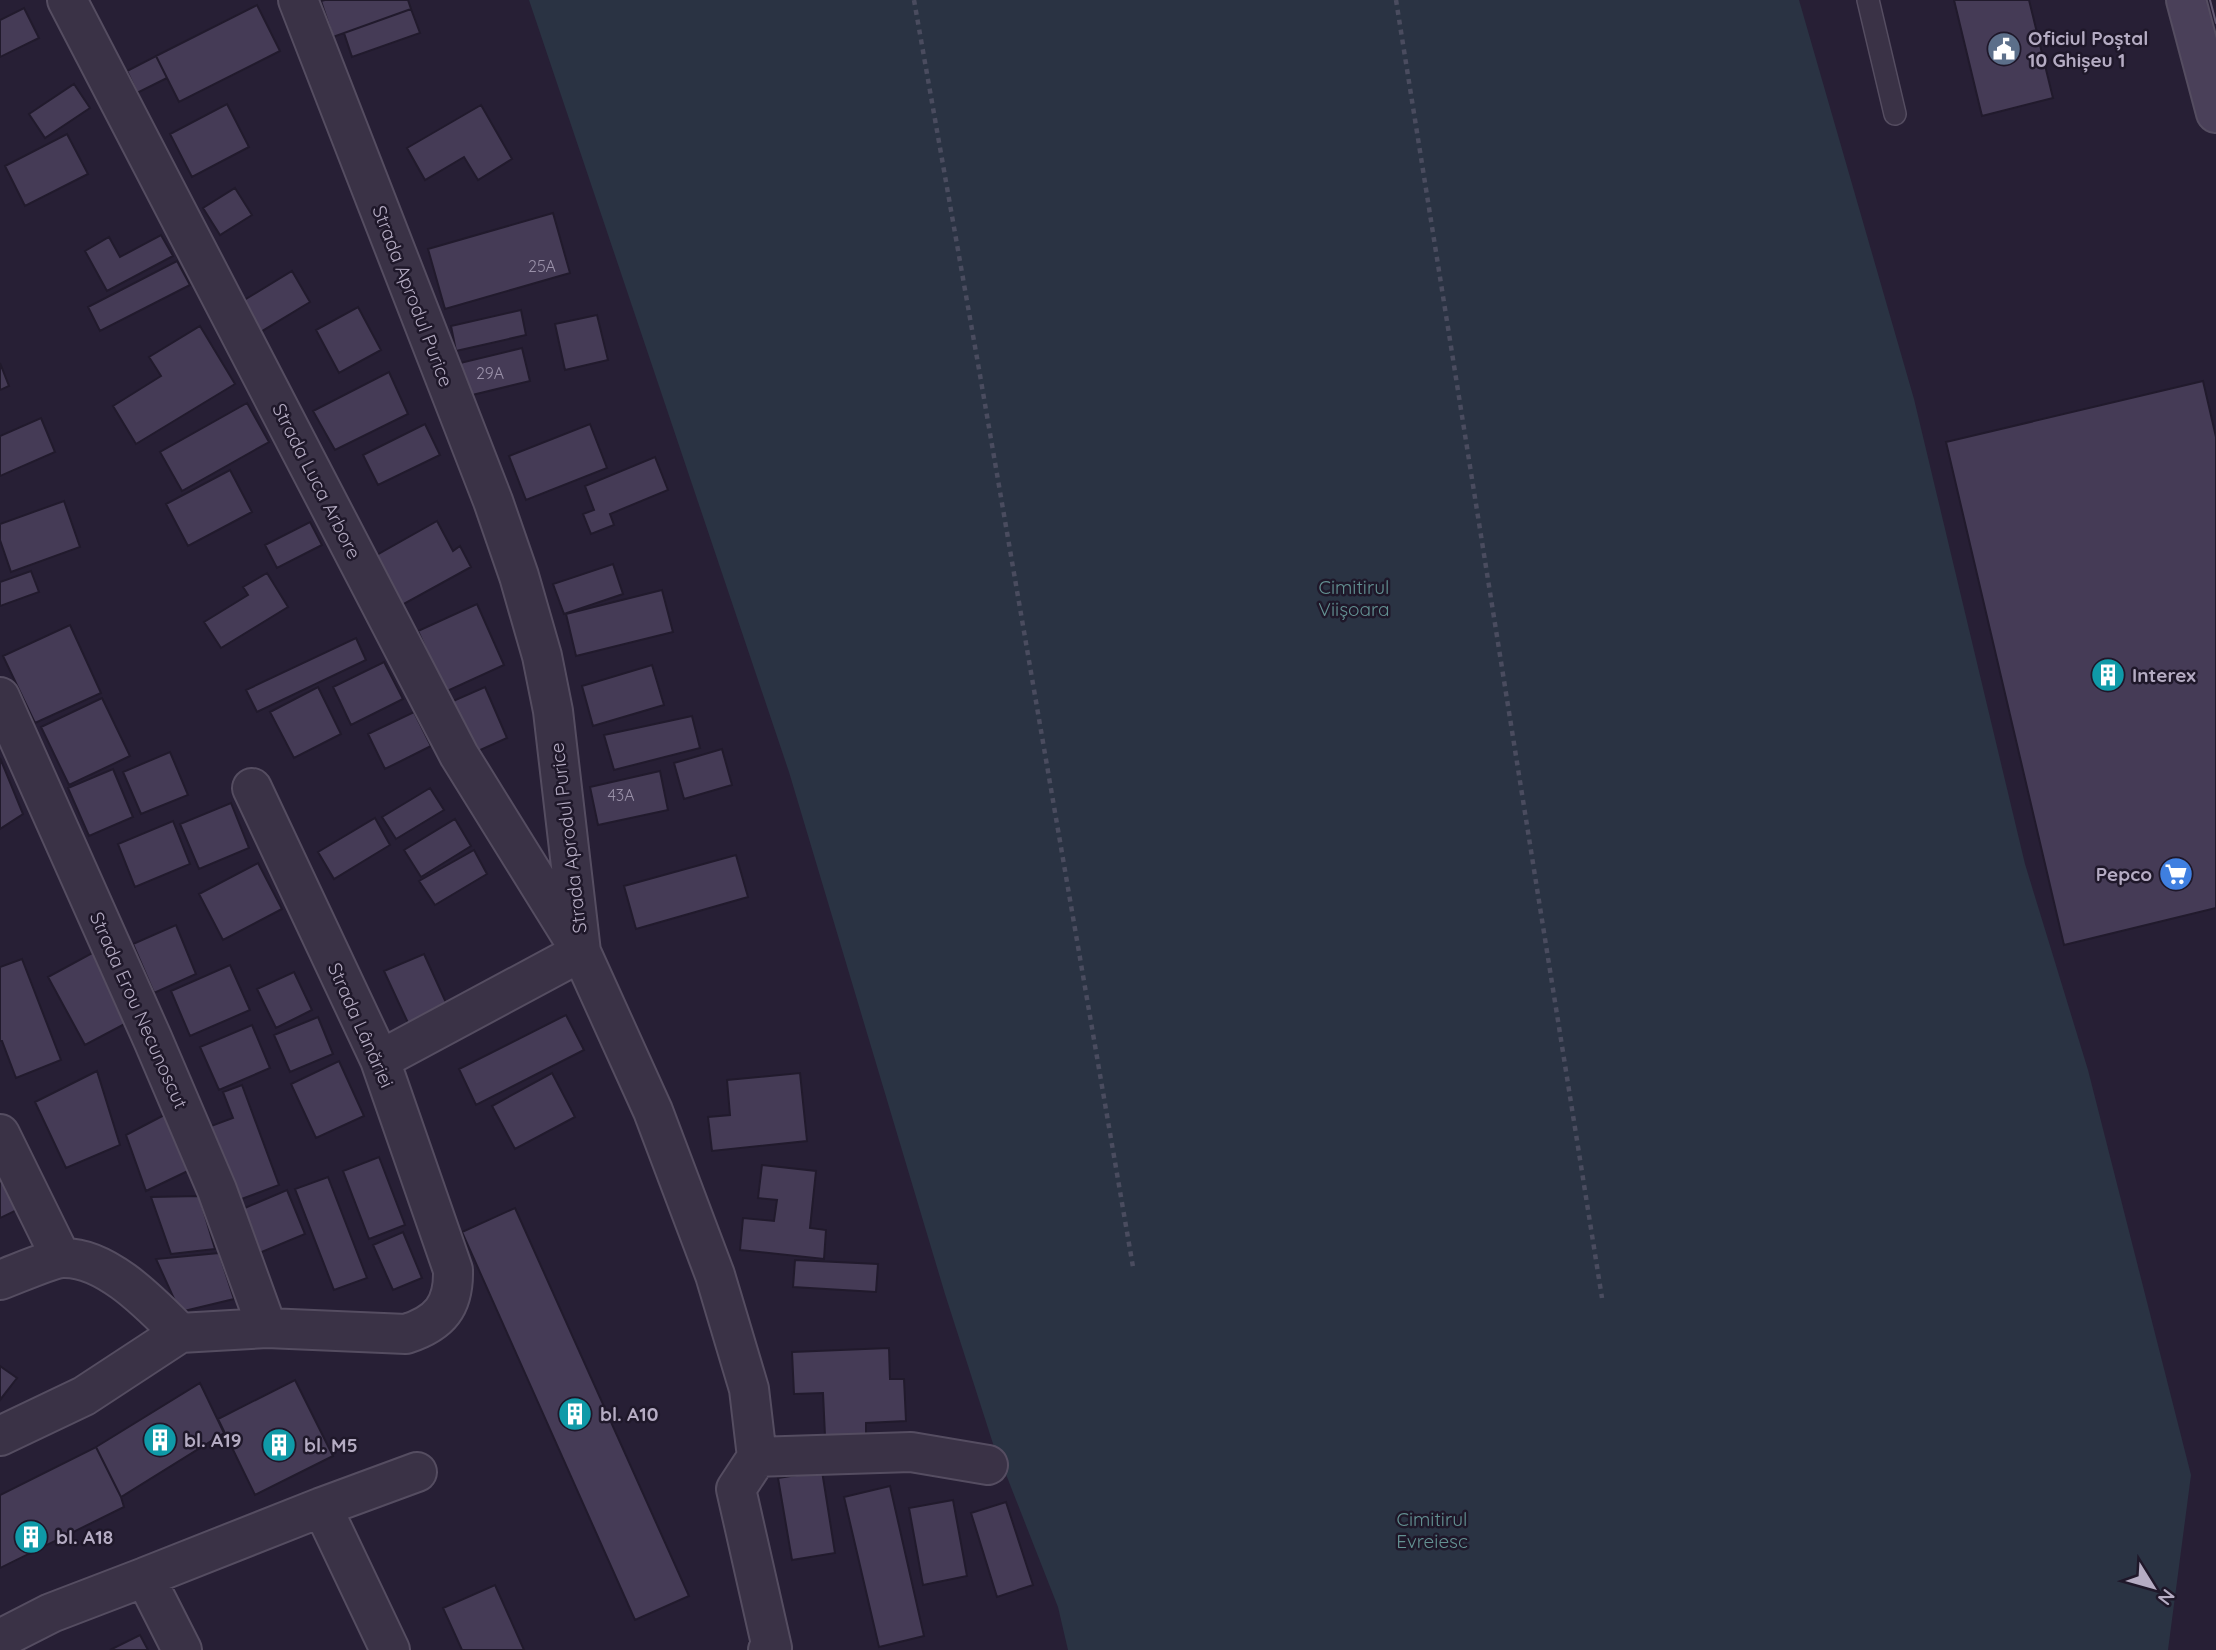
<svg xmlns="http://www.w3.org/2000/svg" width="2216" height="1650" font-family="Quicksand,sans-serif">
	<rect width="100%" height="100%" fill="#271f35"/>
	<path fill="#2a3343" d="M529,0h1270l115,399 111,465 63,206 103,405 -23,175h-1100l-10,-43 -58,-148 -4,-6 -51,-159 -156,-522z"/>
	<path fill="#453b56" stroke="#211a2c" stroke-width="2" d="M325,0h83l3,9 -78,28 -12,-36z
		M1954,0h75l24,98 -71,18z
		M257,5l23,46 -101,51 -23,-46z
		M24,8l15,30 -39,19v-37z
		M411,9l9,24 -68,24 -8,-24z
		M156,56l11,22 -30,15 -10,-22z
		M74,84l16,24 -45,30 -16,-24z
		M227,104l22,43 -57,30 -22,-43z
		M481,105l31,54 -34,21 -14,-23 -39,23 -18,-32z
		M67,134l21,40 -63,32 -20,-40z
		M235,188l17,27 -32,20 -17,-27z
		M553,213l17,60 -125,36 -17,-60z
		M161,235l12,21 -66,35 -22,-40 24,-14 11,20z
		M177,261l13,24 -90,46 -12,-24z
		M292,271l18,31 -56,34 -18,-31z
		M358,307l23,43 -42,23 -23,-43z
		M521,310l5,25 -70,16 -5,-25z
		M597,315l11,45 -43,10 -10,-46z
		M200,326l35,58 -99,60 -23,-38 48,-30 -12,-19z
		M522,348l8,33 -66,16 -8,-33z
		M0,363l9,23 -9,4z
		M389,372l19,42 -73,36 -22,-39z
		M2203,381l13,56v471l-152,37 -118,-503z
		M247,403l22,39 -87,49 -22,-39z
		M41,418l14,34 -55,24v-40z
		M425,424l15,31 -62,30 -15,-30z
		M590,424l17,44 -81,32 -17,-44z
		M655,457l13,33 -58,24 4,11 -23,9 -8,-20 11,-4 -9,-24z
		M230,470l22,42 -64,34 -22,-42z
		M64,501l16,46 -69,25 -11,-32v-16z
		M437,521l16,30 7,-5 11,21 -69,38 -27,-49z
		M310,522l12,23 -45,23 -12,-23z
		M613,564l10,30 -59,20 -11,-30z
		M31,571l8,21 -39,14v-24z
		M267,573l21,34 -67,41 -17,-26 44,-27 -5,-8z
		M662,590l11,42 -97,24 -10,-42z
		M477,604l27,61 -59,27 -27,-61z
		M70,625l31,68 -66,30 -32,-67z
		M356,638l10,22 -109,52 -11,-22z
		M384,662l19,37 -52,26 -18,-38z
		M652,665l12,40 -71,21 -11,-40z
		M318,687l23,47 -47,24 -24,-46z
		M485,687l22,51 -40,18 -23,-51z
		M102,698l28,58 -61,29 -28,-58z
		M414,712l17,34 -46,23 -17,-35z
		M692,716l8,32 -86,22 -10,-35z
		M722,749l10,36 -48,14 -10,-36z
		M170,752l18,43 -47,19 -18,-42z
		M0,758l23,56 -23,15z
		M113,769l20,48 -44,19 -21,-48z
		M660,771l8,39 -70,15 -8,-38z
		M430,788l14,22 -48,29 -14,-22z
		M231,803l18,45 -50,21 -19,-45z
		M375,818l15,27 -56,34 -16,-27z
		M455,819l16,27 -50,31 -17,-27z
		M173,821l17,43 -55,23 -17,-43z
		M474,850l13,24 -52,31 -16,-24z
		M736,855l12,42 -112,32 -12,-43z
		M258,863l24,46 -59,31 -24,-46z
		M176,925l20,49 -42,19 -21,-49z
		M94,952l42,66 -51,27 -37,-68z
		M424,954l24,53 -39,18 -25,-54z
		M22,959l39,101 -45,18 -14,-37h-2v-74z
		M230,965l20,45 -60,26 -19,-45z
		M294,972l18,38 -36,18 -19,-39z
		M566,1015l18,35 -108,55 -17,-36z
		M318,1017l15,37 -43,18 -16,-37z
		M252,1025l18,43 -51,22 -19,-43z
		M339,1061l25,55 -48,22 -25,-54z
		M97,1071l23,74 -54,23 -31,-66z
		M552,1073l23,44 -60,32 -23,-43z
		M800,1073l7,68 -95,10 -4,-34 22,-2 -3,-35z
		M242,1085l37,100 -40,15 -28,-74 22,-8 -10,-26z
		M168,1113l24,56 -46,22 -20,-56z
		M379,1157l26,68 -36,14 -26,-68z
		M762,1165l54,6 -6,57 16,2 -2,29 -84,-9 3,-32 31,3 3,-21 -19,-2z
		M0,1172l17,38 -17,8z
		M328,1177l39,101 -33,12 -39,-101z
		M287,1190l18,44 -48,20 -17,-44z
		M199,1196l16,53 -44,5 -20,-57z
		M515,1208l174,388 -54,24 -173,-388z
		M403,1232l19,46 -29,12 -20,-45z
		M219,1253l15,46 -54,13 -24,-53z
		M795,1260l83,4 -2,28 -83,-5z
		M889,1348l1,31h14l2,42 -40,2v11l-41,2 -2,-43 -29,1 -2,-42z
		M0,1366l17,12 -17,22z
		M295,1380l38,76 -78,39 -37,-76z
		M200,1383l24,50 -103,64 -25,-50z
		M96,1447l25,50 3,10 -124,61v-73z
		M822,1471l13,82 -43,7 -14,-82z
		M890,1486l34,150 -45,11 -35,-150z
		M953,1500l14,76 -44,9 -14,-77z
		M1006,1502l27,83 -36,12 -26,-84z
		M495,1585l29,65h-62l-19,-42z
		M140,1635l8,15h-38z"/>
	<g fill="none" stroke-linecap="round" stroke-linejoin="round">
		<g stroke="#554d61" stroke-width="24">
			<path id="lane" d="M1868,0l27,114"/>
		</g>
		<g stroke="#554d61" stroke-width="42">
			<path id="street" d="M67,0l392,755 116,187
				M298,0l195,501 26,75 23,80 11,55 28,241 72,159 62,164 34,114 8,68
				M0,697l153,343 64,150 50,138
				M380,1060l201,-108
				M0,1134l61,124
				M0,1280c14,-5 50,-21 62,-22 44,-2 89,46 118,75l87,-5 139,6c34,-11 48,-28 47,-64l-73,-210 -128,-272
				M0,1436l84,-40 96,-63
				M757,1457l154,-5 77,13
				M757,1457l-21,32 36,159 -4,2
				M145,1577l177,-70
				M0,1639l51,-26 94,-36 37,73
				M390,1650l-68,-143 95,-35"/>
		</g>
		<g stroke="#554d61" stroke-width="42">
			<path id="secondary" d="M2186,0l30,113"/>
		</g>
		<path stroke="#4a4c5f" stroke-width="4.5" stroke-dasharray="5 5" stroke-linecap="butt" d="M914,0l66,375 153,892
			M1396,0l206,1298"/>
		<use href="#lane" stroke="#3a3246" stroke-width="21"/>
		<use href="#street" stroke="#3a3246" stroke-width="38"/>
		<use href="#secondary" stroke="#4a4059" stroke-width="38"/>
		<path stroke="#625972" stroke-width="2" d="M2210,0l6,23"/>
	</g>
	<defs>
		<g id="civic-disc" transform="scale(1.75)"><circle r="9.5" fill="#5c6f8a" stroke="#1f182a"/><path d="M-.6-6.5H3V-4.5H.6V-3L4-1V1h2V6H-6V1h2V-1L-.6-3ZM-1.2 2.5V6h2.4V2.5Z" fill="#fff"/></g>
		<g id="building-disc" transform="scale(1.75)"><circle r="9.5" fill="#0f9aa8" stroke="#1f182a"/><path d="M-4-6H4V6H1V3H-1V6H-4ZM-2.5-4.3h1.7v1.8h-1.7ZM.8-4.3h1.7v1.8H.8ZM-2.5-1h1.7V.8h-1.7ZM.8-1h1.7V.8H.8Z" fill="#fff"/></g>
		<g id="supermarket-disc" transform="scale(1.75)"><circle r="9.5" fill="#3f7fe0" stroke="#1f182a"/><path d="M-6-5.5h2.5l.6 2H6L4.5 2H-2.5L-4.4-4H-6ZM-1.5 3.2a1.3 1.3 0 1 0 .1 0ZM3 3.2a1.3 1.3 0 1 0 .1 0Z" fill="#fff"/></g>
	</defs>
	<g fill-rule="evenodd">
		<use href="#civic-disc" x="2004" y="49"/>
		<use href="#building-disc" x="2108" y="675"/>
		<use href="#supermarket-disc" x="2176" y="874"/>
		<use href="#building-disc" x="575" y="1414"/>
		<use href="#building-disc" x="160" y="1440"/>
		<use href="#building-disc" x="279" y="1445"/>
		<use href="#building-disc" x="31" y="1537"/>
	</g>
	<g text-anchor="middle" stroke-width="5" stroke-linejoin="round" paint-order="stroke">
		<g font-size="16" fill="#9990a8">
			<text x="542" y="272">25A</text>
			<text x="490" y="379">29A</text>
			<text x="621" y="801">43A</text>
		</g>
		<g font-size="19" font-weight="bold" fill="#b5acc3" stroke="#1f182a" text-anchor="start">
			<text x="2028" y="45">Oficiul Poștal<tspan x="2028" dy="22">10 Ghișeu 1</tspan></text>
			<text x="2132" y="682">Interex</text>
			<text x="2152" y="881" text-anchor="end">Pepco</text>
			<text x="600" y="1421">bl. A10</text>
			<text x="184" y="1447">bl. A19</text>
			<text x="304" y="1452">bl. M5</text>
			<text x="56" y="1544">bl. A18</text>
		</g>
		<g font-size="19" fill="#b5acc3" stroke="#1f182a">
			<text transform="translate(413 296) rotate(69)" y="7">Strada Aprodul Purice</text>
			<text transform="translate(317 481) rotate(63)" y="7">Strada Luca Arbore</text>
			<text transform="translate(568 838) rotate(-97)" y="7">Strada Aprodul Purice</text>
			<text transform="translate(139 1010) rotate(66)" y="7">Strada Erou Necunoscut</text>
			<text transform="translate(361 1025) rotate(66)" y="7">Strada Lânăriei</text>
		</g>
		<g font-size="19" fill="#649293" stroke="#1f182a">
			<text x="1354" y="594">Cimitirul<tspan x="1354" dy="22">Viișoara</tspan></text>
			<text x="1432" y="1526">Cimitirul<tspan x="1432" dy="22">Evreiesc</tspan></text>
		</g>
	</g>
	<g transform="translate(2153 1587) rotate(127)" stroke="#1f182a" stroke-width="5" paint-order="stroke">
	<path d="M0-5L12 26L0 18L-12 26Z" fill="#b5acc3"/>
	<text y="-10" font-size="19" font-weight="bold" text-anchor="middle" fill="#b5acc3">N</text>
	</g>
</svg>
